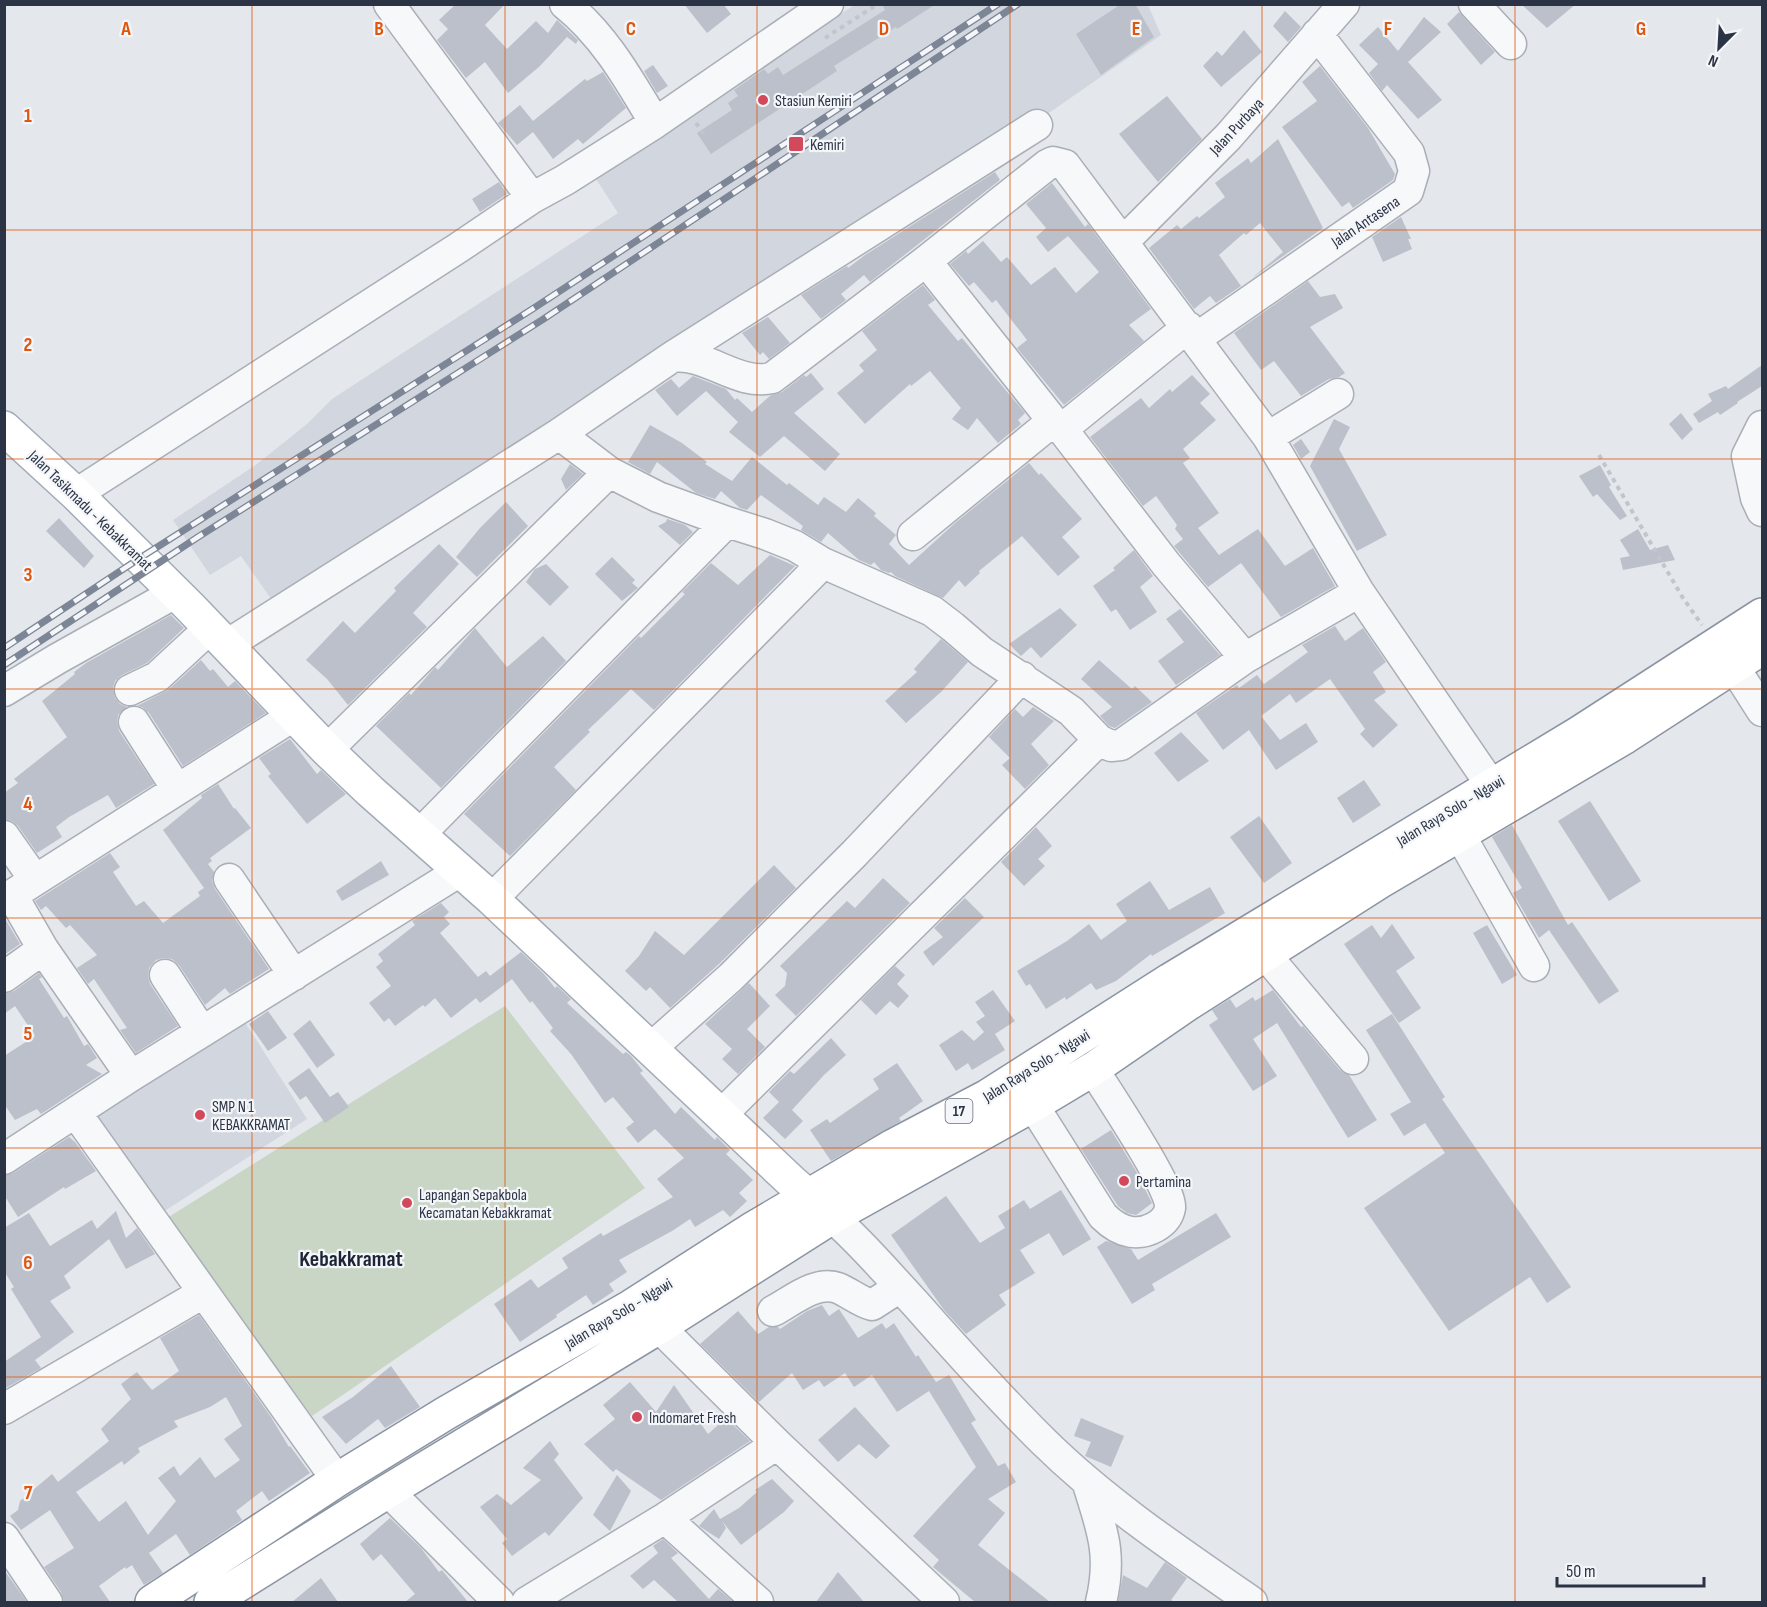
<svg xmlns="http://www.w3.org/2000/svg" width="1767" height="1607" font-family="'Sofia Sans Condensed',sans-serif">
	<rect width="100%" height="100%" fill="#e4e7ec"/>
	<path fill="#d2d6de" d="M855,5h293l13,30 -115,80 -770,491 -35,-50 -31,19 -37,-55 84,-56 50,-40 25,-25 286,-186 -22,-34 51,-32 -4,-7 118,-78z
		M241,1016l66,103 -144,93 -70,-101z"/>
	<path fill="#c9d6c5" d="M505,1006l140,182 -333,228 -145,-198z"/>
	<path fill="#bbc0ca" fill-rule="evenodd" d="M456,4h49l-20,21 22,24 29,-28 12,12 9,-13 21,20 -2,4 -9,-7 -27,29 -32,27 -23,-31 -19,16 -29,-38 11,-11 -9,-9z
		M684,4h39l8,10 -24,19z
		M882,4h54l-39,25 -1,-2 -62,39 3,5 -126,83 -14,-21 35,-23 -4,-7 10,-7 -4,-6 30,-21 4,5 10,-7 5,8 102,-65z
		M1121,4h14l19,33 -53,38 -25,-41z
		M1521,4h55l-29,24z
		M1285,11l16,16 -13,15 -15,-16z
		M1459,12l36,40 -14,13 -34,-41z
		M1424,17l17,15 -33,30 34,38 -24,19 -31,-34 -5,6 -13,-18 9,-9 -19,-19 19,-18 20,24z
		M1244,30l18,22 -41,35 -18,-21 14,-15 5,5z
		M653,65l15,21 -11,7 -13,-22z
		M1320,66l48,62 27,46 -2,6 -40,28 -4,-6 -7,5 -60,-80 35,-26 -15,-19z
		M603,72l23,36 -43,36 -5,-5 -25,20 -20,-27 -16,13 -19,-22 22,-18 13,16 52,-42 2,2z
		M1167,96l35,43 -44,43 -39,-48z
		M1278,139l45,89 -71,50 31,-26 -23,-29 -14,12 -2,-2 -25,22 22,31 -25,17 -6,-7 -16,13 -45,-61 28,-23 4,4 16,-13 2,2 26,-21 -10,-14 33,-25 3,5z
		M995,172l5,8 -130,102 -6,-7 -23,19 5,6 -25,19 -20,-24 46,-29 1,2 17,-13z
		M499,182l8,12 -27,18 -8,-13z
		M1052,183l33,44 3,-3 63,85 -22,16 15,16 -80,64 -47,-57 10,-8 -31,-40 -4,3 -18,-21 -5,4 -19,-22 16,-13 2,3 15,-13 18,21 6,-5 24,28 24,-18 21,26 23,-21 -31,-36 -20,16 -12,-15 10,-9 -20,-24z
		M1401,217l10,22h-3l4,10 -29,13 -11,-25z
		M1308,281l12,16 15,-3 8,14 -33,19 35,46 -6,4 -10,2 -28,17 -27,-35 -13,9 -27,-37z
		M923,285l12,15 -7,5 30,36 4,-3 63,75 -7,7 3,4 -23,19 -21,-25 -9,12 -16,-11 9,-11 -31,-37 -19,15 -1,-2 -45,40 -28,-31 27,-22 -5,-6 18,-15 -15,-19z
		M768,317l22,26 -21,16 -6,-7 -3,3 -18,-22z
		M1762,365v21l-25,16 1,1 -18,12 -2,-3 -19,11 -6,-9 19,-13 -4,-7 18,-8 2,3z
		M811,373l13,16 -30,24 46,41 -15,17 -41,-35 -24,21 -31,-25 9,-10 -32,-31 -29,25 -22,-26 16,-11 8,9 14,-12 33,13 9,11 2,-2 15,14 19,-17 11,-3 22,-17 2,2z
		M1192,375l18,19 -10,9 16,17 -33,29 7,9 -7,5 36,50 -21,15 21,27 39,-26 27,37 28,-18 22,38 -54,31 -40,-54 -33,24 -34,-41 9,-7 -8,-10 2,-4 -21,-29 -13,10 -53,-69 51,-39 8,10 21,-19 2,3z
		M1681,413l12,16 -11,11 -13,-16z
		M1334,419l16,8 -11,22 48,86 -30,16 -47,-85z
		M650,425l32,18 25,19 -2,2 27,17 20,-24 35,28 2,-2 29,22 6,-8 22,15 12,-14 18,15 -2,3 22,19 -7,9 20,21 46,-42 74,-60 10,12 2,-2 41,46 -20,18 18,20 -22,19 -36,-40 -43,35 1,2 -15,14 -6,-7 -16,18 -48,-22 -4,-4 -2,1 -8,-3 -7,-8 -3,3 -12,-5 -31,-27 -7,9 -20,-12 2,-4 -42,-31 -14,15 -7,-2 -19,-17 -6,8 -19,-6 -39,-31 -7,12 -22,-12z
		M1301,439l9,13 -9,7 -8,-14z
		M570,464l13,10 -17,16 -5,-11z
		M1600,465l11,20 -2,2 18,29 -7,4 -23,-26 -4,3 -14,-21z
		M506,502l22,24 -51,51 -21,-20 24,-29z
		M59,518l35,38 -10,12 -38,-37z
		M667,519l18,6 8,7 -13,13 -22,-19 8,-4z
		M1638,529l12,21 18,-5 7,15 -52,10 -3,-12 10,-2 -10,-16z
		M439,544l20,20 -46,49 14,14 -79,78 -21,-26 -21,-19 37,-39 12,12 41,-42 -2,-3z
		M1134,550l19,26 -13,11 17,25 -27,18 -14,-21 -5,3 -18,-26 22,-16 -2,-2z
		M770,555l25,11 -141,144 -23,-21 -43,41 2,2 -36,35 22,23 -66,66 -46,-42 175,-178 2,2 44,-44 -3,-2 29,-29 27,22z
		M612,557l23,23 -3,3 6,5 -16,13 -27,-27z
		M546,564l23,23 -19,19 -24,-24 9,-13z
		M1060,608l17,17 -36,33 -10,-11 -10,9 -12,-12z
		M1180,609l40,46 -44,30 -18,-24 26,-19 -18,-23z
		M171,615l13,13 -37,35 -25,12 -7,6 -2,7 2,10 5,6 7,3 -9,8 -1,7 2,9 35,53 -38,24 -8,-13 -39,22 -13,10 6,10 -25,16 -19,-27 -6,-5 -8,-2v-26l14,-10 -4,-4 53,-42 -25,-36 33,-27 -1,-2 12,-9z
		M1335,626l10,15 18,-13 23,34 -13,10 13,20 -12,8 24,25 -25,23 -13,-14 5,-5 -35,-50 -34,24 -6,-9 -29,22 19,24 26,-17 12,19 -42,28 -27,-40 -26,20 -27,-37 41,-28 2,3 18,-13 7,9 44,-32 -6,-7z
		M475,628l32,39 36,-31 23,25 -125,127 -65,-62 33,-33 2,2 24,-28 3,3z
		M941,639l27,23 -27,30 -35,31 -21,-22 32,-29 -3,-3z
		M201,660l9,11 3,-2 15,18 7,-6 31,32 -83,53 -34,-53 -7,-6 -5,-1 31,-16z
		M1099,660l33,29 3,-3 17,16 -37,26 -6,-2 -9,-10 12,-9 -31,-28z
		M1033,707l21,14 -23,23 18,21 -24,24 -23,-24 8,-7 -21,-21 26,-28 8,8z
		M1181,732l28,29 -31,21 -24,-29z
		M290,739l27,35 4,-4 25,24 -39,30 -39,-48 3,-2 -12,-16z
		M1364,780l17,25 -28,18 -16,-25z
		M218,784l16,25 1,-1 16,20 -41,30 2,3 -4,3 6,8 -2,9 3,8 54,80 -39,25 -5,-6 -20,17 -26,-40 -7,-6 -8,-1 -8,2 -7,8 -1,8 2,8 28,42 -42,27 -16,-23 7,-2 -33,-49 -6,5 -11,-16 20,-13 -27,-30 -4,3 -20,-22 -5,4 -6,-9 75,-48 10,14 -7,5 23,34 8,-5 19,22 37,-27 -2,-4 6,-4 -41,-58 39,-32 -1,-3z
		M1590,801l51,80 -32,20 -51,-80z
		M1259,816l33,47 -28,20 -34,-46z
		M1512,825l56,100 4,-3 47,69 -20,13 -50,-74 -10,8 -26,-45 9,-5 -30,-51z
		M1036,827l16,19 -14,13 7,7 -21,20 -23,-24z
		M381,861l8,14 -47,26 -6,-10z
		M774,865l22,23 -77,76 -49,44 -20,-21 -4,4 -21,-20 14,-15 16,-25 29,24z
		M883,878l27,25 -114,113 -21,-21 10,-9 2,-13 -7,-7 67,-65 8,7z
		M1150,881l19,29 41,-23 15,26 -73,43 -1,-2 -35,27 -20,9 -5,-7 -25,17 -1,-3 -19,12 -16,-25 -4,2 -9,-15 50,-30 22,-17 12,16 26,-19 -11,-17z
		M965,898l19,19 -51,49 -10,-14 20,-15 -9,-9z
		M441,903l8,9 -5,5 6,7 -10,9 38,44 8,-6 4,5 31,-24 23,22 11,14 2,-2 14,13 -4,4 56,51 3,-2 5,4 12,15 -3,2 35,41 6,-7 34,33 2,-3 13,13 -4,4 27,26 -14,13 8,8 -17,16 -7,-7 -28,17 -5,-8 -18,12 -53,29 8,12 -18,12 5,7 -21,14 -7,-10 -30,20 1,2 -37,25 -26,-38 37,-25 7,9 30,-20 -6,-10 39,-25 2,3 70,-39 -16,-18 27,-21 -29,-29 -17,14 -12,-15 8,-6 -21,-25 -8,6 -34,-49 -21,-23 3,-3 -21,-27 -2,2 -18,-24 -32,24 -4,-5 -25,20 -16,-20 -10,9 -2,-2 -28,21 -6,-8 -5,4 -15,-19 22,-17 -15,-19 7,-6 -5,-7 37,-29 -3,-4z
		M4,917l16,27 -16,11z
		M1392,924l23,34 -19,13 25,37 -22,15 -55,-79 28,-19 9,13z
		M1487,925l30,50 -15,9 -29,-51z
		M895,966l10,9 -8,9 12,12 -11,12 -8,-7 -14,14 -15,-15z
		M39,973l3,4 -3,2 25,39 3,-2 17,30 4,-2 9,14 -11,7 16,9 -61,40 -4,-5 -22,11 -11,-16v-48l31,-20 -20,-30 -11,8v-20l10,-3z
		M749,983l21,23 -23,23 18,18 -27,27 -16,-15 10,-10 -27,-25z
		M993,990l22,31 -20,13 10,16 -33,20 -4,-7 -12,8 -17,-26 23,-15 12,11 10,-9 -8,-10 9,-6 -10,-14z
		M1273,990l28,37 2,-1 37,44 9,5 28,45 -29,18 -71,-115 -24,16 24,37 -24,15 -44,-66 9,-6 -6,-9 18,-11 6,9 17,-11 2,4z
		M268,1011l19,27 -19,13 -19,-27z
		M1392,1014l53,83 -3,2 129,188 -24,16 -17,-26 -81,54 -85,-123 81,-55 -20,-30 -21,13 -14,-22 21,-12 -45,-72z
		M310,1020l25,35 -18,13 -24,-34z
		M831,1038l15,17 -22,20 -32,35 11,11 -18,18 -22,-21 16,-16 -10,-10 21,-21 4,3z
		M897,1063l26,38 -24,17 2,3 -70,40 -21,-31 17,-11 3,4 49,-34 -6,-10z
		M309,1068l21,29 8,-5 11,15 -24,16 -19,-27 -6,4 -12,-17z
		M1111,1130l25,41 16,32 -16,12 -9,-2 -9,-7 -37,-57z
		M69,1137l6,5 21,29 -31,18 -1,-2 -46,30 -14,-22v-19l9,-3z
		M1061,1190l30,49 -28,17 -14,-23 -29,17 15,23 -36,22 7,10 -40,29 -22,-24 -53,-75 55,-39 34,47 25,-15 -7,-12 26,-16 6,9z
		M116,1211l10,27 11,-10 18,26 -29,15 -17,-30 -45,37 7,12 -21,13 24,31 -39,28 6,8 -37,21v-27l37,-25 -30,-48 3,-2 -10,-16v-43l25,-15 21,33 42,-26 5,9z
		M1216,1213l15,24 -79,47 3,6 -23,14 -35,-57 9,-6 25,8 7,11z
		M822,1305l7,11 10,-7 19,29 24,-15 4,6 8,-6 22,34 2,-2 18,27 13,-7 27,45 -5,3 27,43 7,-3 11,19 -28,17 17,14 -27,32 72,57h-75l-42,-35 6,-7 -26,-24 63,-69 -47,-76 -32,21 -25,-37 -18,12 -9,-14 -21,14 -5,-7 -16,10 -11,-17 -33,29 -59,-58 38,-33 20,23 11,-7h9l2,2 27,-18z
		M199,1315l72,102 18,30 1,-1 20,27 -41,28 -7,-10 -26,20 6,9 -52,35 -14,-21 -27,19 14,20 -19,12 -12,-20 -6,4 -1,-2 -26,19 11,16h-46l-3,-10 -17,-25 30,-19 -24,-38 -29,20 -11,-14 8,-6 2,-9 32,-27 6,8 51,-41 -8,-12 30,-30 -10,-15 16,-12 15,18 27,-19 -19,-33zM226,1397l16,29 -18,13 16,21 -25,18 -15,-21 -20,19 -6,-10 -16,12 18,23 -28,34 -22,-34 -27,21 -23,-30 46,-31 2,4 16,-13 -2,-4 40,-21 -4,-6 36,-14z
		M391,1366l29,41 -35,21 -7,-9 -32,25 -24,-27 31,-20z
		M630,1382l26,30 18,-27 34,49 18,-16 24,23 -89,59 -45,-31 -3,3 -29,-28 31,-25 -12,-14z
		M855,1407l35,39 -14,13 -17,-15 -21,18 -20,-22z
		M1081,1418l43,18 -13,31 -26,-11 6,-14 -17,-6z
		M550,1441l9,13 -5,6 29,38 -34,38 -4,-4 -33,24 -10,-13 5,-4 -27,-32 17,-13 14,11 30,-25 -18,-12z
		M617,1475l14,16 -21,40 -17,-16z
		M772,1479l22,22 -10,11 -43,33 -19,-24 4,7 -7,11 -20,-13 15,-17 6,10 19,-11 18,-16 -2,-2z
		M390,1518l31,30 18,24 3,-2 26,32h-63l10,-8 -34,-40 -8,7 -13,-17z
		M663,1539l15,14 -7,5 38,41 9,-10 15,13h-55l-24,-22 -11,9 -13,-13 28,-23 -5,-7z
		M1165,1562l22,16 -16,22 4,2h-57l5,-27 24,13z
		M4,1570l23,32h-23z
		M838,1572l26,30h-48z
		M321,1578l17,24h-46z"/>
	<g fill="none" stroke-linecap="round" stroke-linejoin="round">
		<g stroke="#a9aeb7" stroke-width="33">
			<path id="minor" d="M389,4l143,194
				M565,4c40,32 64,76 90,119
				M1474,4l37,40
				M1123,242l105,-105 116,-133
				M926,261l127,160 9,8 104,135 79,94
				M1195,339l213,-148 6,-20 -5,-18 -92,-119
				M672,357c35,-5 64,29 100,21l154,-117 121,-96 6,-3 12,3 203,272 91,155 132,193
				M1762,426l-15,30 9,42 6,13
				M1062,429l126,-102
				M559,434l50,38 49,25 69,25 38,12 30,12 28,17 109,48 21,16 29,25 89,59 28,29 12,6 10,-1 124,-87 114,-66
				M1268,437l70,-43
				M76,494l382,-246 74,-50 33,-18 90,-57 173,-119
				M913,535l140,-114
				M227,645l332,-211 113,-77 365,-232
				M1734,667l28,44
				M130,690l27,-13 53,-49
				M4,691l53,-32 118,-66
				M134,722l43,67
				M327,750l282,-278
				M419,835l308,-313
				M1460,835l74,131
				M4,836l31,44
				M229,879l65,96
				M12,895l31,54 88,127
				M492,899l331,-336
				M4,900l289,-184
				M1265,954l88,105
				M165,975l37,57
				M4,977l39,-28
				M650,1049l81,-72 123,-123 168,-177
				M1033,1105l70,111c8,8 16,14 28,16 15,2 36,-7 39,-24 4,-17 -64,-118 -77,-139
				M76,1113l261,367
				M721,1115l378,-375
				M4,1159l127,-83 329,-205
				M832,1217c30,26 55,56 82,85 42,47 84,95 130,140 62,61 137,111 208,160
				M773,1311c19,-10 43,-31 65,-23 12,5 22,14 34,17l28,-18
				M4,1409l199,-116
				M777,1444l167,158
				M1087,1481c14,46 26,72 14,121
				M388,1491l111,111
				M665,1518l93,84
				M4,1538l43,64
				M527,1602l138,-84 112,-74 -118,-117"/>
		</g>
		<g stroke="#a3abb8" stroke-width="36">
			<path id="major" d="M4,428l72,66 114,113 137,143 43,41 122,108 300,283 37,32"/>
		</g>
		<g stroke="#8b94a3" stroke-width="36">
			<path id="highway" d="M152,1602l185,-122 109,-67 186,-107 122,-78 139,-82 95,-50 182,-116 409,-247 183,-118
				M211,1602l177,-111 271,-164 173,-110 201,-112 60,-36 96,-66 190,-121 246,-145 137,-89"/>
		</g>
		<path stroke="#c2c5cb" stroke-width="4" stroke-dasharray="4.5 4.5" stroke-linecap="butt" d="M825,38l53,-34
			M696,123l9,13
			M1599,455l84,143 19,27"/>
		<use href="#minor" stroke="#f7f8fa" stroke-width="30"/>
		<use href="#major" stroke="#fff" stroke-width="33"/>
		<use href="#highway" stroke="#fff" stroke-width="33"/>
		<g stroke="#7d8696" stroke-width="7">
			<path id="rail" d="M4,648l136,-90 394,-250 464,-304
				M4,665l194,-128 344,-217 476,-316"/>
		</g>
		<use href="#rail" stroke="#f4f6f9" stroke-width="4.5" stroke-dasharray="14" stroke-linecap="butt"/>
	</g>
	<path fill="none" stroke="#df570f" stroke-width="1.5" stroke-opacity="0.55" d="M252,4v1598M505,4v1598M757,4v1598M1010,4v1598M1262,4v1598M1515,4v1598M4,230h1758M4,459h1758M4,689h1758M4,918h1758M4,1148h1758M4,1377h1758"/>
	<g fill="#d1495b" stroke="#f4f6f9" stroke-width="2">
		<circle cx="763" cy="100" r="6"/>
		<rect x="788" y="136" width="16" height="16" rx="3"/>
		<circle cx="200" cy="1115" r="6"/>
		<circle cx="1124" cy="1181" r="6"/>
		<circle cx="407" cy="1203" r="6"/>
		<circle cx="637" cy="1417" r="6"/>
	</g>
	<g text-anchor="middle" stroke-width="4.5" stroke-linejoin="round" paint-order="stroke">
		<rect fill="#f4f6f9" stroke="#676e7b" stroke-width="1.5" x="945.5" y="1099" width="27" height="24" rx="4.5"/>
		<g font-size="15" font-weight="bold" fill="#2b3445">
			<text x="959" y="1116">17</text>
		</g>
		<g font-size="16" fill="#2b3445" stroke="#f4f6f9" text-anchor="start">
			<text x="775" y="106">Stasiun Kemiri</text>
			<text x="810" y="150">Kemiri</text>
			<text x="212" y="1112">SMP N 1<tspan x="212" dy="18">KEBAKKRAMAT</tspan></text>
			<text x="1136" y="1187">Pertamina</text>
			<text x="419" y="1200">Lapangan Sepakbola<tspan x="419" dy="18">Kecamatan Kebakkramat</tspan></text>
			<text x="649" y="1423">Indomaret Fresh</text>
		</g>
		<g font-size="16" fill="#2b3445" stroke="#f4f6f9">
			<text transform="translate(1236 126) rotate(-47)" y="6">Jalan Purbaya</text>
			<text transform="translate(1365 221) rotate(-34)" y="6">Jalan Antasena</text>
			<text transform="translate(91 510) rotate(44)" y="6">Jalan Tasikmadu - Kebakkramat</text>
			<text transform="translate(1450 810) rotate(-31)" y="6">Jalan Raya Solo - Ngawi</text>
			<text transform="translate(1036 1065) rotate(-32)" y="6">Jalan Raya Solo - Ngawi</text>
			<text transform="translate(618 1313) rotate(-31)" y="6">Jalan Raya Solo - Ngawi</text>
		</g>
		<g font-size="22" font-weight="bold" fill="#1d2536" stroke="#f4f6f9">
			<text x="351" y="1266">Kebakkramat</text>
		</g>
	</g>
	<g font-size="20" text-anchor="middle" font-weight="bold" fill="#df570f" stroke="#f4f6f9" stroke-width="4.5" stroke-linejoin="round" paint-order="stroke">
		<text x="126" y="35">A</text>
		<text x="379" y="35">B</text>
		<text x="631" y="35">C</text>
		<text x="884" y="35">D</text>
		<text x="1136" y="35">E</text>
		<text x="1388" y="35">F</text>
		<text x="1641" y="35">G</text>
		<text x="28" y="122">1</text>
		<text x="28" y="351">2</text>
		<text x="28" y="581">3</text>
		<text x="28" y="810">4</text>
		<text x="28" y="1040">5</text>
		<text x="28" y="1269">6</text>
		<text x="28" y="1499">7</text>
	</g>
	<rect width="1767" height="1607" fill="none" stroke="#2b3445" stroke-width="12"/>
	<g transform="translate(1719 48) rotate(204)" stroke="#f4f6f9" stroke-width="4.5" paint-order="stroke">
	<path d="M0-4.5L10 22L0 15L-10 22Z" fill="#2b3445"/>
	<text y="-9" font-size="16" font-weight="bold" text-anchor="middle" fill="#2b3445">N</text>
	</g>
	<path d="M1557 1577v9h147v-9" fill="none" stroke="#2b3445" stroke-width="3"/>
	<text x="1566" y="1577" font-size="18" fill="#2b3445" stroke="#f4f6f9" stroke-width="4.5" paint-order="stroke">50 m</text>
</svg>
